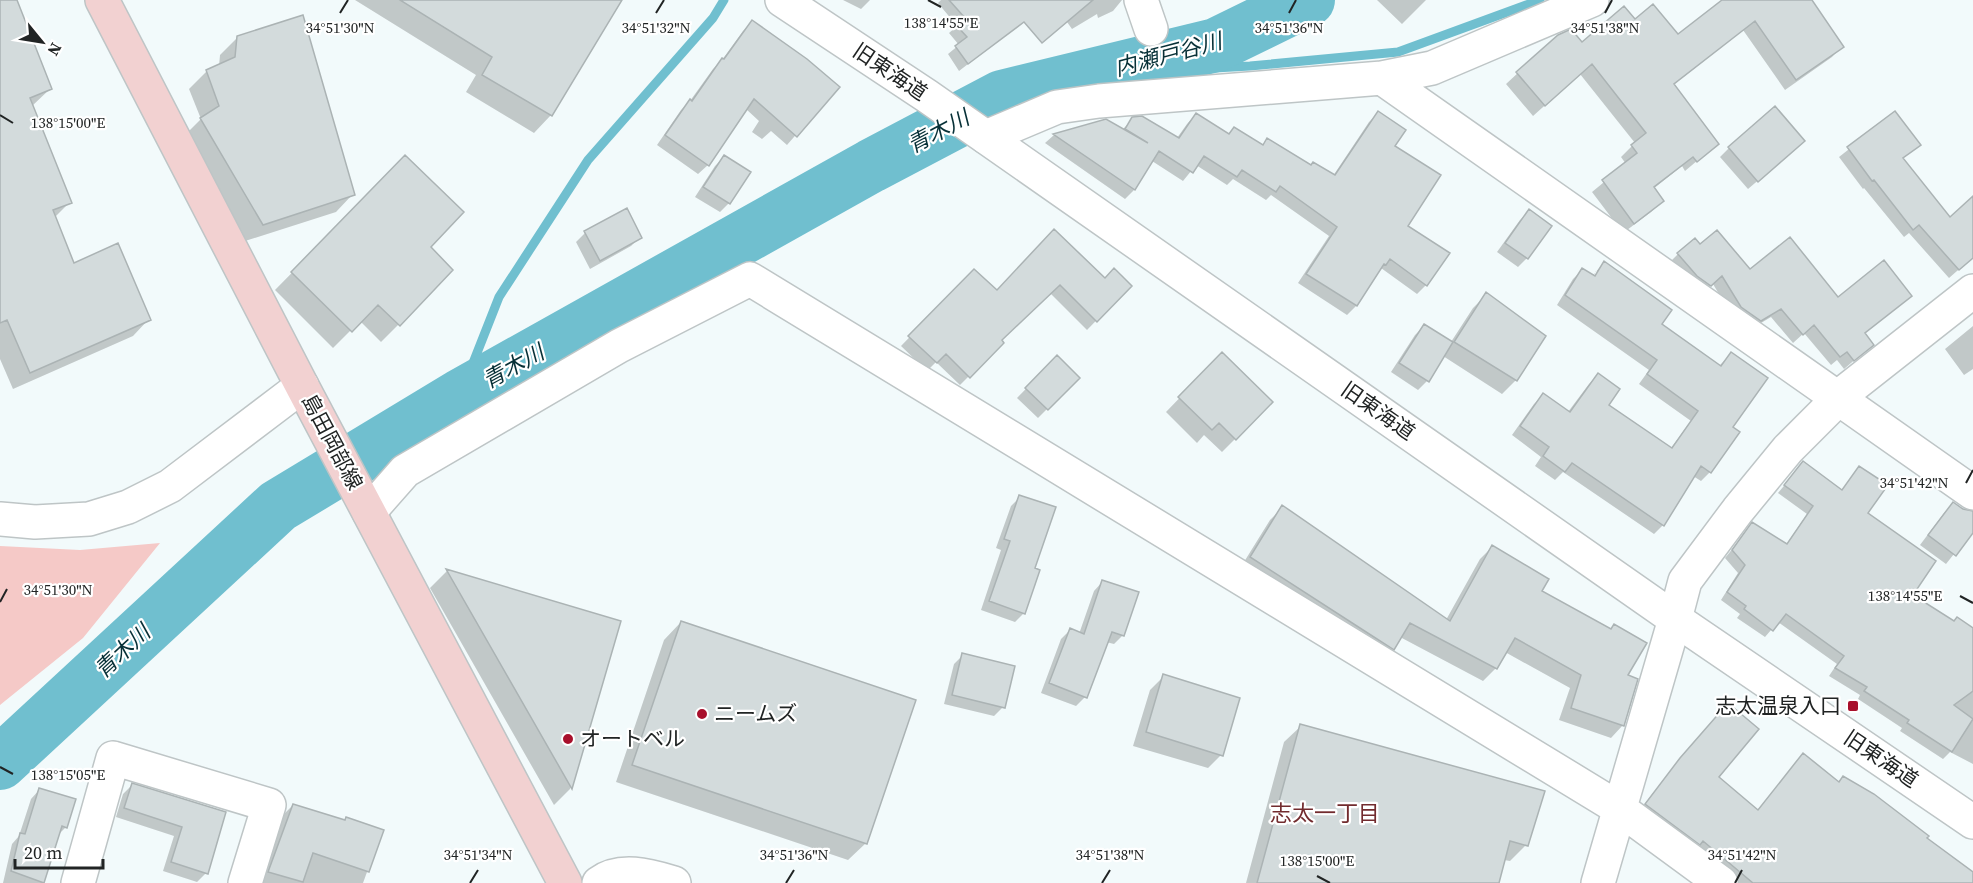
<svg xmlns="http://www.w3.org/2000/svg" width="1973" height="883" font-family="'Source Serif 4','Noto Sans JP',serif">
	<rect width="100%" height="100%" fill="#f2fafb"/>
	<path fill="#f5c9c7" d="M160,543l-77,95 -83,67v-159l80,4z"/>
	<path fill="#0003" fill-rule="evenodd" d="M0,0h15l35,89 -18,17 38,96 -16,16 19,47 76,54 -16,17 -120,53 -13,-30z
		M355,0h265l-69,115 -17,18 -68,-41 10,-17z
		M843,0h27l-9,9z
		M941,0h53l17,31 -52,40 -11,-17 11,-9 -10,-12 8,-7 -19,-23z
		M1029,0h93l-9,11 -15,7 -1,-4 -25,15 -5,-7z
		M1377,0h49l-24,24z
		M1724,0h78l40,46 -10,11 -47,33 -42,-60 -70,55 44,59 -32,27 -3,-5 -29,23 9,12 -11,11 -28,21 -31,-41 34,-28 -5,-7 14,-14 -55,-69 -47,42 -27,-32 52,-48 24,8 53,-23 43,15z
		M752,22l76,76 -41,47 -16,-14 -9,8 -10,-7 7,-11 -13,-12 -38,56 -10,9 -41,-29 24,-35 9,-9 23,-32 9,-9 21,-29z
		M237,38l116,156 -17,18 -91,29 -62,-104 18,-18 -12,-30 17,-17 13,-6 1,-11z
		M1378,113l15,33 13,81 42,26 -22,32 -9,9 -36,-26 -25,38 -9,9 -49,-32 31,-47 -58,-41 -5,5 -33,-21 -6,6 -31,-20 -13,16 -31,-20 -18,29 -9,9 -80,-56 9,-8 52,-14 16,9 11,-11 44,19 10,-14 9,-10 32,21 33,11 6,-6 43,27 23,9 36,-54z
		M1895,113l24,32 -17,14 48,60 23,-6v44l-24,21 -40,-45 -5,4 -40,-49 -1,1 -24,-32z
		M1729,148l65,2 -46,39 -28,-32z
		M406,157l23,90 -30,77 -18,18 -21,-21 -27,27 -58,-58z
		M724,157l5,46 -9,9 -25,-15 20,-31z
		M1529,211l-2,47 -9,9 -21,-15 23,-32z
		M585,233l55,4 -9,9 -41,23 -14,-27z
		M1045,240l60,40 25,6 -43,44 -37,-37 -50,47 2,3 -42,42 -24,-23 -9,9 -26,-25 73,-75 22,21z
		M1700,246l50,26 88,27 72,-3 -46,38 8,11 -28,24 -7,-9 -6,5 -27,-32 -11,10 -22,-26 -20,12 -19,-13 -19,-32 -11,9 -33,-30 9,-9z
		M1604,263l56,61 59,42 12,-12v73l-21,45 -9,9 -8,-5 -30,49 -9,9 -91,-62 -8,8 -20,-14 6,-9 -29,-22 22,-31 9,-9 25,17 21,-28 9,-9 9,30 64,43 20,-27 -52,-37 10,-14 -92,-65 16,-26 9,-9 10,6zM1596,271h3l-7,12 -2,-1z
		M1487,294l57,42 -28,44 -14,14 -59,-38 -16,25 -9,9 -27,-18 24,-37 9,-9 27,16 22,-34z
		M1973,326v43l-9,6 -19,-26z
		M1222,354l49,49 -49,49 -18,-17 -7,8 -31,-31z
		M1057,357l21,21 -40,40 -21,-20z
		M1803,463l38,28 18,-23 7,46 44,81 43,27 20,8v134l-23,-12 -7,7 -43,-28 2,-3 -44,-29 2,-4 -31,-19 8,-12 -59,-42 -13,15 -28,-19 3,-4 -19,-14 17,-27 -13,-15 28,-34 33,21 21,-31 -29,-21z
		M1020,497l13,72 -9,44 -9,9 -34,-12 20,-60 -5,-2 15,-42z
		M1953,504l20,26 -27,34 -26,-19 24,-32z
		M1283,507l163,113 34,-61 12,-12 48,44 85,85 -2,49 -12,13 -52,-18 11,-32 -65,-36 -9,16 -13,13 -83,-44 -7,12 -12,12 -142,-91 31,-50z
		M447,571l173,51 -50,167 -16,16 -124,-217z
		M1103,581l20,54 -9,9 -8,-2 -21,55 -9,9 -35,-13 20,-54 9,-9 9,4 15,-43z
		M681,622l185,221 -18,17 -232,-78 48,-142z
		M963,655l40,52 -9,9 -50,-12 10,-40z
		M1164,676l57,79 -13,13 -75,-22 17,-56z
		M1719,715l-2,62 40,34 46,-56 34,28 6,-6 30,19 99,77 -8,10h-227l-100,-69 34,-44z
		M1301,726l225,119 -16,16 -6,-1 -6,23h-252l38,-141z
		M132,785l93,28 -19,60 -9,9 -34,-11 11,-35 -58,-19 7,-23z
		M40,789l26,38 -8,8 -15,48h-40l9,-39 7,-8 12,-37z
		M293,805l51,16 2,-3 36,13 -19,52h-106l25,-67z"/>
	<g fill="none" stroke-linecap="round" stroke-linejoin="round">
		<path stroke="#70bfcf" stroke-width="9" d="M1093,75l157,-9 148,-14 142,-52
			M460,396l39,-99 89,-137 125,-142 11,-18"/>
		<path stroke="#70bfcf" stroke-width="54" d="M0,763l278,-257 182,-110 411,-230 131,-69 214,-52 92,-45"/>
	</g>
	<path fill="#d3dbdc" stroke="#abb3b4" stroke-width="1.5" d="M0,0h17l35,89 -22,9 42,105 -19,7 21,53 44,-20 33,77 -121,53 -23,-53 -7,3z
		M400,0h222l-70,116 -70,-41 10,-18z
		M949,0h144l-51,43 -18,-21 -56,42 -13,-18 12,-9 -11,-12 9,-7z
		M1722,0h90l32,47 -48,33 -41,-59 -81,63 45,60 -22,18 -4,-5 -39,30 10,14 -30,23 -32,-44 35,-27 -6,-8 15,-12 -54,-69 -47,42 -29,-34 42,-37 13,-6 11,13 42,-36 11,13 18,-15 25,30z
		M303,15l52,180 -92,30 -63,-107 19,-12 -13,-36 29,-13 2,-21z
		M752,20l55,39 33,28 -43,50 -43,-38 -45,67 -44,-31 25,-36 2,2 30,-43 2,1z
		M1775,106l30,35 -47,41 -30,-35z
		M1378,111l28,19 -11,16 46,29 -33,51 42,27 -23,33 -37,-27 -4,6 -2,-1 -27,42 -51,-32 31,-47 -57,-41 -4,6 -34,-22 -5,7 -33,-21 -11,17 -34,-22 -24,39 -82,-56 53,-15 42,24 -23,-14 7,-12 10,-1 37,22 17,-25 33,21 5,-7 29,18 4,-7 44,27 2,-3 22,13z
		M1895,111l26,34 -18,13 47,59 23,-21v62l-14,12 -40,-45 -6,5 -39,-50 -2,1 -25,-34z
		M405,155l59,57 -33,35 22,23 -53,56 -22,-21 -26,27 -61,-60z
		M724,155l27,17 -21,32 -27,-17z
		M627,208l15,30 -42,23 -16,-30z
		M1529,209l23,17 -24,33 -23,-16z
		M1054,229l51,49 9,-10 18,18 -35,36 -37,-37 -58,55 2,3 -34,35 -24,-24 -9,9 -29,-27 66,-67 23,21z
		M1717,230l33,39 40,-32 48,60 46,-37 28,36 -47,37 9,12 -20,16 -7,-9 -7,5 -26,-32 -11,10 -22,-26 -20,12 -20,-14 -19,-31 -11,10 -14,-10 -20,-23 18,-15 5,6z
		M1604,261l68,49 -10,14 59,42 10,-14 37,26 -35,49 7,5 -29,41 -10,-7 -37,60 -92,-63 -7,9 -22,-16 6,-9 -29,-21 23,-33 27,19 28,-39 22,16 -11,16 63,43 26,-37 -51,-37 10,-14 -92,-65 17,-27 13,8z
		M1486,292l60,44 -29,45 -63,-39z
		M1424,324l29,18 -24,40 -30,-19z
		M1222,352l51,50 -37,38 -17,-17 -7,7 -34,-33z
		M1057,355l23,23 -32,32 -23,-22z
		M1803,461l39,29 17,-24 29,19 -20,28 68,48 -23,34 41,26 3,-4 16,11v63l-19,14 19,14 -21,33 -45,-29 2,-3 -45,-29 3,-4 -32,-19 9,-12 -58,-42 -13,17 -29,-22 2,-3 -19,-14 18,-27 -13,-15 20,-28 35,22 26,-38 -29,-21z
		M1019,495l37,12 -21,61 5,2 -15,44 -36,-13 21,-60 -6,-2z
		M1953,502l10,7 10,2v22l-17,23 -28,-21z
		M1282,505l168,116 42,-76 57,34 -7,12 69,38 3,-5 33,19 -19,32 10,4 -14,47 -53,-18 10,-33 -66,-37 -18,31 -87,-46 -16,27 -17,-11 -127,-82z
		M446,569l175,52 -49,168z
		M1102,580l37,12 -15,44 -12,-4 -25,66 -38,-15 21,-55 14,6z
		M681,621l235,79 -49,144 -235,-79z
		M962,653l53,13 -10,42 -53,-13z
		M1163,674l77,24 -17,58 -77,-24z
		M1728,703l31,26 -40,48 39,33 45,-57 36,29 4,-6 31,18 55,42 -2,2 46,34v11h-220l-50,-42 -3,4 -55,-41 35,-46z
		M1300,724l245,67 -17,55 -18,-5 -11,42h-242z
		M132,783l94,29 -18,62 -37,-12 11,-35 -58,-19z
		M39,788l37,11 -9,29 -5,-2 -18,57 -33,-12 9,-38 5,1z
		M293,804l52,16 1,-3 38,13 -15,42 -56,-19 -10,29 -35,-10z"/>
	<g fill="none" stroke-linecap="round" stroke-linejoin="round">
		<g stroke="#bec5c6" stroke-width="36">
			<path id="minor" d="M1141,0l10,29
				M1382,78l591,415
				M986,137l71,-30 42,-6 283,-23 50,-10 160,-68
				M369,512l36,-41 214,-125 131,-67 870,530 101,74
				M78,883l35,-125 156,47 -24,78
				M599,883c22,-16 51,-7 75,0
				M1598,883l77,-264"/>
		</g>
		<g stroke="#bec5c6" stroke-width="36">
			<path id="tertiary" d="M782,0l145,96 748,523 298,203
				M0,519l35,3 54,-3 39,-12 42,-21 132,-100
				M1675,619l10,-38 53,-71 50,-61 58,-58 127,-100"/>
		</g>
		<g stroke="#bec5c6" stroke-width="36">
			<path id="secondary" d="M102,0l200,386 263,497"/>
		</g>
		<use href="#minor" stroke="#fff" stroke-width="33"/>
		<use href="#tertiary" stroke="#fff" stroke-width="33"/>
		<use href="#secondary" stroke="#f2d1d1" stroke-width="33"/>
	</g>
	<path fill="none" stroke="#212424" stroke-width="2" d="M928,0l13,7M340,13l8,-13M656,13l8,-13M1289,13l7,-13M1605,13l7,-13M0,115l13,8M1966,483l7,-13M1960,596l13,7M0,602l7,-13M0,767l13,7M1317,876l13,7M470,883l8,-13M786,883l8,-13M1102,883l8,-13M1735,883l7,-13"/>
	<g fill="#a8102c" stroke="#fff" stroke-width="2">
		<rect x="1847" y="700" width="12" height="12" rx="3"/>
		<circle cx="702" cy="714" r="6"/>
		<circle cx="568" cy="739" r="6"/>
	</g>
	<g text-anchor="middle" stroke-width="4.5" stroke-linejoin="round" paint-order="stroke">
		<g font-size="21" fill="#212424" stroke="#fff">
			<text transform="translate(890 72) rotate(34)" y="7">旧東海道</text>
			<text transform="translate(1378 411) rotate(35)" y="7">旧東海道</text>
			<text transform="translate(332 442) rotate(62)" y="7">島田岡部線</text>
			<text transform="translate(1881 759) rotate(34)" y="7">旧東海道</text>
		</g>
		<g font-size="21" fill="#212424" stroke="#fff" text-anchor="start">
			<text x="1841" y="713" text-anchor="end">志太温泉入口</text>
			<text x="714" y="721">ニームズ</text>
			<text x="580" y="746">オートベル</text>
		</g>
		<g font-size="22" font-style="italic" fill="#073037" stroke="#fff">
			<text transform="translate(1168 54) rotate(-15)" y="8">内瀬戸谷川</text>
			<text transform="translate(938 131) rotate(-28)" y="8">青木川</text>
			<text transform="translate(513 366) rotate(-29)" y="8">青木川</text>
			<text transform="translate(122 651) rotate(-43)" y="8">青木川</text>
		</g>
		<g font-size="22" fill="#722b2e" stroke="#fff">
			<text x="1325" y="821">志太一丁目</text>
		</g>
	</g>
	<g font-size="15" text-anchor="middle" fill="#212424" stroke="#fff" stroke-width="4.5" stroke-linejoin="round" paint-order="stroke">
		<text x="941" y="28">138°14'55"E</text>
		<text x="340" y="33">34°51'30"N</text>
		<text x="656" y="33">34°51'32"N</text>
		<text x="1289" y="33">34°51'36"N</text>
		<text x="1605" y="33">34°51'38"N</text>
		<text x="68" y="128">138°15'00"E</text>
		<text x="1914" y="488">34°51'42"N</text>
		<text x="58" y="595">34°51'30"N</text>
		<text x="1905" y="601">138°14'55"E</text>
		<text x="68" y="780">138°15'05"E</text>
		<text x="478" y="860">34°51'34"N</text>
		<text x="794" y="860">34°51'36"N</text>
		<text x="1110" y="860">34°51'38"N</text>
		<text x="1742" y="860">34°51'42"N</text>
		<text x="1317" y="866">138°15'00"E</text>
	</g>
	<g transform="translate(42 42) rotate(120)" stroke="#ffffff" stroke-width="4.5" paint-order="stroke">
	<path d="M0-4.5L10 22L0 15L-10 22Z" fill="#212424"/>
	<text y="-9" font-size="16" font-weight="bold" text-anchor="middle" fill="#212424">N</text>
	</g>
	<path d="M15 859v9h88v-9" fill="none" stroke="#212424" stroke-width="3"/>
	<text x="24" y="859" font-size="18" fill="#212424" stroke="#ffffff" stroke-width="4.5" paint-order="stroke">20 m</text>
</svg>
